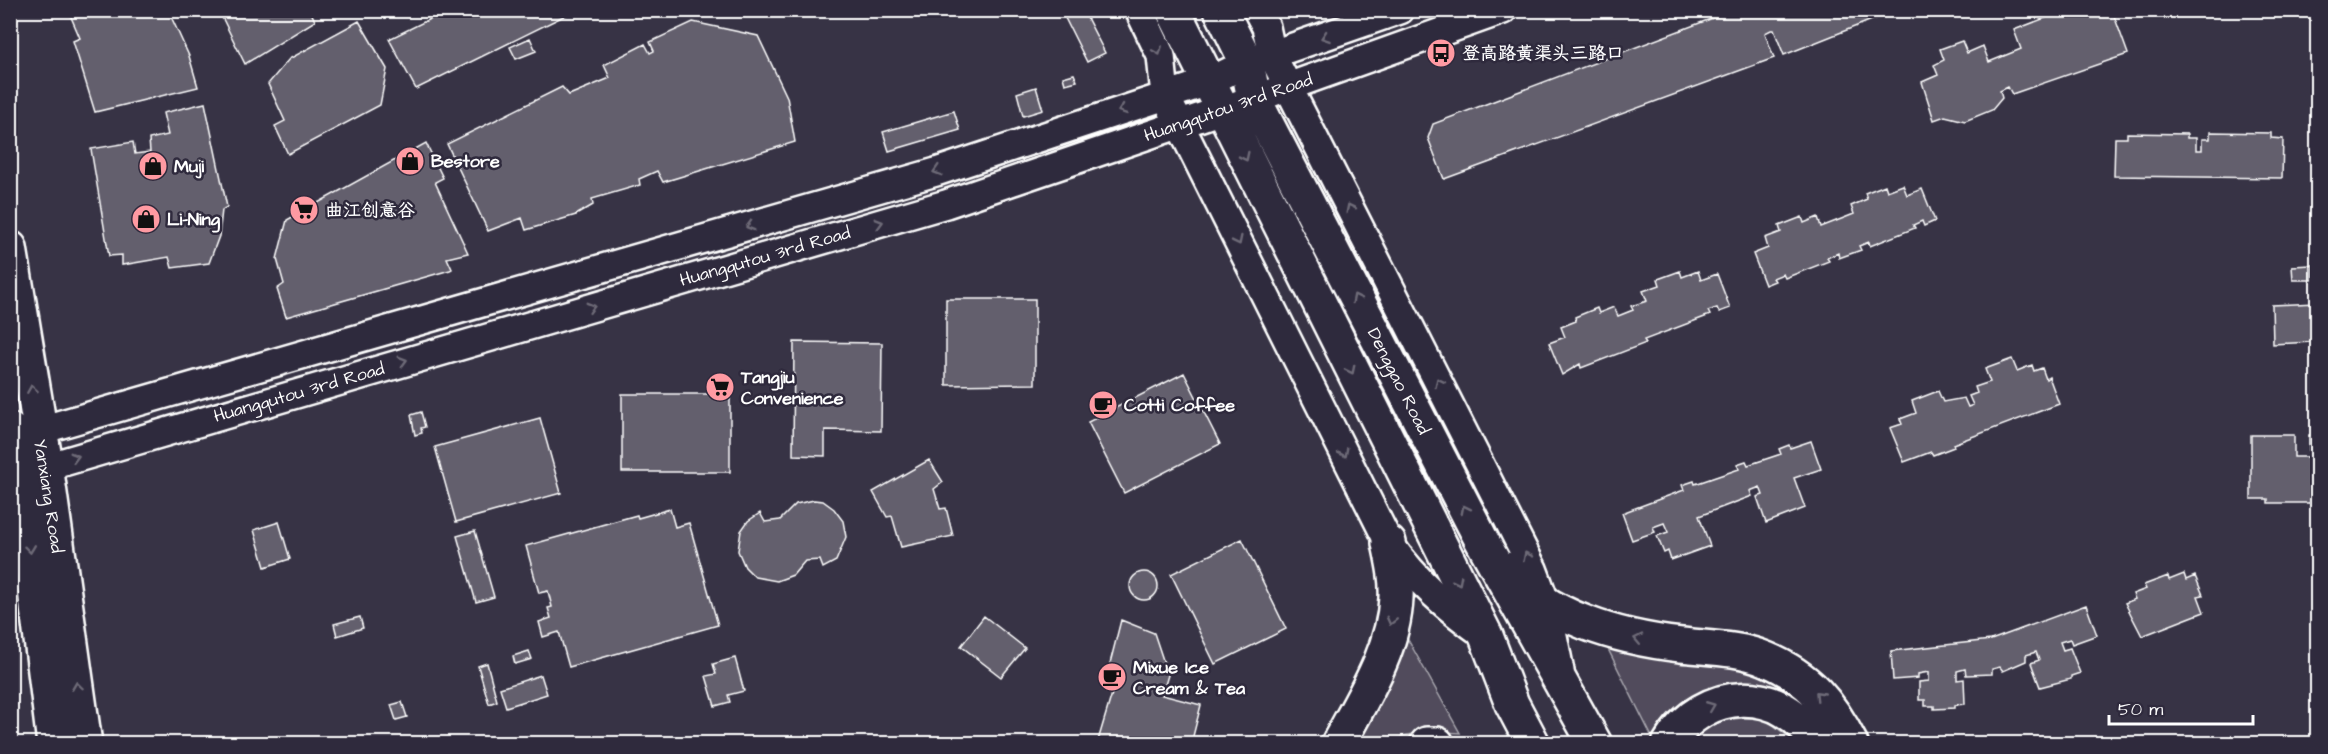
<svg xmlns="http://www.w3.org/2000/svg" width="2328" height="754" font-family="'Architects Daughter','LXGW WenKai TC',sans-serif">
	<rect width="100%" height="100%" fill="#373345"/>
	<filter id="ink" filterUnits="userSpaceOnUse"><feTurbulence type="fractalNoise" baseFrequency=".0167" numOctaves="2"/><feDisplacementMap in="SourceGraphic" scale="12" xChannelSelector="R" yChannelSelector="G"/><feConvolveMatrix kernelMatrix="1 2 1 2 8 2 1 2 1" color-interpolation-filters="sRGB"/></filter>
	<g filter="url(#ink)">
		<path fill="#514c5c" stroke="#a8a6ae" stroke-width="1.5" d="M1402,629l58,104 -35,-2 -22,5 -14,7 -41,1z
			M1601,635l169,37 55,47 -47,-26 -123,50z
			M1741,718h23l34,26h-109c14,-18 31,-24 52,-26z"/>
		<path fill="#635f6d" stroke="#fff" stroke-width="1.5" d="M68,10h100l21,46 9,31 -103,25 -22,-71 7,-3z
			M310,10l5,11 -70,43 -26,-53z
			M576,10l-160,79 -27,-50 59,-29z
			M1061,10h22l22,43 -18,9z
			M1734,10h152l1,4 -103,41 -10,-25h-3l-6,3 9,25 -330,121 -16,-41 5,-14z
			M2066,10h46l16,44 -116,40 -4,-7 -8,4 2,7 -10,12 -27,11 -20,-5 -11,4 -12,-38 16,-7 -4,-10 10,-5 -4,-11 22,-8 5,12 16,-7 6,16 32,-13 -7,-19z
			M359,21l28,48 -7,36 -92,49 -13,-28 10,-5 -17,-37 21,-25z
			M693,22l65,14 29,61 8,45 -132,40 -6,-11 -18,8 1,6 -48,14 1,6 -17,10 -50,15 -4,-12 -34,13 -41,-87 115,-57 7,8 41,-17 -6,-13 41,-21 5,9 4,-2 -4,-9z
			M530,38l6,13 -20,8 -6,-12z
			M1074,74l3,7 -12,3 -2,-7z
			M1036,87l7,23 -20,6 -6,-23z
			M205,103l22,104 -5,3 -3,26 -10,27 -37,5 -3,-11 -47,8v-10l-13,1 -18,-107 42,-7 2,12 15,-2 -1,-13 19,-4 -5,-22z
			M954,111l6,19 -71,21 -6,-19z
			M2210,132l61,1v5l12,1 -1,39 -168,-2 1,-38h12v-5l60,1v4h9v12h6v-11h8z
			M426,143l17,35 -8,4 33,71 -21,5 5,11 -2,1 -164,47 -9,-28 7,-5 -7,-25 10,-39z
			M1885,185l2,6 16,-6 4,10 15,-6 13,32 -11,5 -2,-5 -9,4 2,3 -45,18 -1,-4 -10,4 2,4 -22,8 -1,-5 -11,5 2,3 -44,17 -2,-4 -10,4 2,3 -10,4 -12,-31 15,-6 -3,-10 16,-6 -2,-6 23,-9 2,6 14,-6 3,10 33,-13 -3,-8 16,-7 -2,-6z
			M2312,265v15h-19l-1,-14z
			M1680,271l2,6 16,-6 3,9 16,-6 13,34 -11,4 -2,-4 -9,3 2,4 -66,25 2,3 -65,25 -1,-4 -18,11 -13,-32 16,-6 -4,-10 15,-6 -1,-4 22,-9 2,5 15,-6 4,9 15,-6 -2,-4 16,-5 -4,-10 17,-6 -2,-6z
			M946,299h89v85l-89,1z
			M2317,303l1,29h-7l1,10 -39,2 -1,-39z
			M794,342l88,1 -1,88 -56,-1v26l-32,-1z
			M2012,359l5,12 15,-6 2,6 8,-3 4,11 3,-2 10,27 -106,40 1,3 -21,8 -2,-3 -27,10 -14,-34 12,-4 -2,-5 16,-6 -4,-12 26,-10 5,11 21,-4 4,9 5,-2 -4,-9 8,-3 -2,-6 15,-5 -5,-13z
			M1184,373l36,71 -96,49 -36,-71z
			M622,394h108v78h-108z
			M421,412l4,15 -4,1 1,5 -7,2 -4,-20z
			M540,418l21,75 -105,29 -21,-75z
			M2251,435h43v22h15v-22h9v68h-50v-4h-17z
			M1811,441l10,28 -27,9 11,30 -39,15 -9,-26 6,-2 -3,-8 -10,4 2,5 -53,20 11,30 -39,14 -3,-9 -4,2 -7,-17 11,-4 -4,-9 -11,4 2,5 -23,8 -10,-27 62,-23 -2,-5 12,-4 1,3 44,-15 -2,-5 9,-3 2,4 33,-11 -2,-5 10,-4 1,3z
			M929,460l14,22 -9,7 6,20 6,-1 7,28 -52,11 -9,-31 -5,1 -14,-25z
			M814,500l9,1 11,8 9,12 3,16 -10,24 -13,7 -3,-8 -15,1 -12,14 -16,6 -22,-4 -10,-10 -7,-16 3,-20 7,-10 12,-8 5,9 15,-2 16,-16z
			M670,509l5,18 14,-4 29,102 -149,42 -10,-35 -16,5 -4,-15 12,-4 -3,-10 4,-1 -4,-16 -9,2 -13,-47 111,-31 1,3z
			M279,522l11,37 -25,8 -11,-37z
			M475,531l19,66 -18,5 -19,-66z
			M1242,539l44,90 -71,35 -44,-90z
			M1130 586a14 14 0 1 1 28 0a14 14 0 1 1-28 0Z
			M2184,574l2,6 9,-4 8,19 -5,1 6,16 -62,24 -17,-33 10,-4 -2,-5 13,-5 -2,-4 24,-9 1,4z
			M2086,605l11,30 -25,9 -2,-5 -10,3 3,8 7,-2 10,25 -9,3v3l-31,8 -9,-24 8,-3 -3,-8 -10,3v6l-23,10 -3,-4 -8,2v5l-26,1 -1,-6 -8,2v9l7,-1 1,25 -10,1v3l-21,1v-3h-9v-6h-6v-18l10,-1v-9l-11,2v4l-25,2 -2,-29 100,-11z
			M984,616l41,32 -24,29 -40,-31z
			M360,617l3,11 -26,8 -3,-12z
			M1121,620l33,13 14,42 -6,20 39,10 -10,39h-94l19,-64 -9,-5z
			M529,651l3,8 -17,5 -2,-8z
			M735,658l9,33 -16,4 2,7 -15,4 -9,-30 10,-2 -3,-10z
			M487,663l10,38 -8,3 -11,-38z
			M541,675l6,19 -41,13 -6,-19z
			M402,702l5,15 -11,3 -5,-15z"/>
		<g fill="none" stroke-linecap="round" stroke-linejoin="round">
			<g stroke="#fff" stroke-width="32">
				<path id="minor" d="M1139,10l22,46 4,39 224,448c28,39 59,66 97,93
					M1257,10l9,17 6,28 261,514 14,37 13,65
					M20,436l916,-264 272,-90 39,-19 153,-53
					M26,473l920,-269 308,-105 249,-89"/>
			</g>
			<g stroke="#fff" stroke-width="38">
				<path id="major" d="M1173,10l313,626 26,68 21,40
					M1221,10l26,53 7,36 227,440 114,205
					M10,248l36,217 39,279
					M10,430l14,73 30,241
					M1505,569c41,49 115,69 176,76 28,3 59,3 85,14 43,18 64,44 85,85
					M1338,744c24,-45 56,-94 58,-146 1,-19 -3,-36 -7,-55
					M1427,744h10
					M1669,744c34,-58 114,-61 148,0"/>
			</g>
			<use href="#minor" stroke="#2f2a3d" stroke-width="27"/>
			<use href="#major" stroke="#2f2a3d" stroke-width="33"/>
		</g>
		<defs><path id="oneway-chevron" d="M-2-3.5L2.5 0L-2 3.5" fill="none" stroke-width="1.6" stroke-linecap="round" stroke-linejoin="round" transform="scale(1.5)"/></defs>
		<g stroke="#6d6a77">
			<use href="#oneway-chevron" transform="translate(1325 37) rotate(161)"/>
			<use href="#oneway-chevron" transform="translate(1158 51) rotate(68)"/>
			<use href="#oneway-chevron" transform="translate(1122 110) rotate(161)"/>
			<use href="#oneway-chevron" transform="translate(1245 157) rotate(64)"/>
			<use href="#oneway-chevron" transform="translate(937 171) rotate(163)"/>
			<use href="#oneway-chevron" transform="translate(1350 208) rotate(-117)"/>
			<use href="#oneway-chevron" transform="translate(879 223) rotate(-16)"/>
			<use href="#oneway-chevron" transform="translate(750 226) rotate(164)"/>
			<use href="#oneway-chevron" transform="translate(1238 241) rotate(64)"/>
			<use href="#oneway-chevron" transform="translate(1356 298) rotate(-117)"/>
			<use href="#oneway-chevron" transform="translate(591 307) rotate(-16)"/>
			<use href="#oneway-chevron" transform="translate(403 361) rotate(-16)"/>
			<use href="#oneway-chevron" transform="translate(1351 370) rotate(64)"/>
			<use href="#oneway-chevron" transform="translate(1439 382) rotate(-117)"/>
			<use href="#oneway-chevron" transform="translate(32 389) rotate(-99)"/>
			<use href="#oneway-chevron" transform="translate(1344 453) rotate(63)"/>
			<use href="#oneway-chevron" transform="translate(75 457) rotate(-16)"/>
			<use href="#oneway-chevron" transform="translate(1465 509) rotate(-117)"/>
			<use href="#oneway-chevron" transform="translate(30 549) rotate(83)"/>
			<use href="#oneway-chevron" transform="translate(1527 556) rotate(-116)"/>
			<use href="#oneway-chevron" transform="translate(1458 581) rotate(63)"/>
			<use href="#oneway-chevron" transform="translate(1391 621) rotate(104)"/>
			<use href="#oneway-chevron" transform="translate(1638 639) rotate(-168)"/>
			<use href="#oneway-chevron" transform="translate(77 686) rotate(-98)"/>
			<use href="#oneway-chevron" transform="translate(1819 695) rotate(-134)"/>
			<use href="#oneway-chevron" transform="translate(1711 706) rotate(-22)"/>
		</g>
	</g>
	<defs>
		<g id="bus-disc" transform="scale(1.5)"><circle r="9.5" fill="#ff9aa2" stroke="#2f2a3d"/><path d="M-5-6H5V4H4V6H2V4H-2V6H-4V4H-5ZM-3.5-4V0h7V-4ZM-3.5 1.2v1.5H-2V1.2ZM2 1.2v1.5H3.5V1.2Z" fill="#111"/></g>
		<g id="shop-disc" transform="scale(1.5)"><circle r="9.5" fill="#ff9aa2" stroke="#2f2a3d"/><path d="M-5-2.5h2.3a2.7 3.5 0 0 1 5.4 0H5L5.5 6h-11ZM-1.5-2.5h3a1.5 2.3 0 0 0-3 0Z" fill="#111"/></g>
		<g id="supermarket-disc" transform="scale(1.5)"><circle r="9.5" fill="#ff9aa2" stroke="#2f2a3d"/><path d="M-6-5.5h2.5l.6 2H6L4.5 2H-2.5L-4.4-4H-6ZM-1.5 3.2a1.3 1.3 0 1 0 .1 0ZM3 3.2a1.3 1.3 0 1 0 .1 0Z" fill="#111"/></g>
		<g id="cafe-disc" transform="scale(1.5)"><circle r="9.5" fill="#ff9aa2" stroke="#2f2a3d"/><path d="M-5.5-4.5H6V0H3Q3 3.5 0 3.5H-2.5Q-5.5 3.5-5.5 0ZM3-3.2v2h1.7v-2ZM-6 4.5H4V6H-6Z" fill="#111"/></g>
	</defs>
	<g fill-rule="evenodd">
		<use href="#bus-disc" x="1441" y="53"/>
		<use href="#shop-disc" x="410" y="161"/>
		<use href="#shop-disc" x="153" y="166"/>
		<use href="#supermarket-disc" x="304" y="210"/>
		<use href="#shop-disc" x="146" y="219"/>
		<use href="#supermarket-disc" x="720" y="387"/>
		<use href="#cafe-disc" x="1103" y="405"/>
		<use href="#cafe-disc" x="1112" y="677"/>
	</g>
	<g text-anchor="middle" stroke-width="5" stroke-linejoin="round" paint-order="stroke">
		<g font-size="18" font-weight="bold" fill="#fff" stroke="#2f2a3d" text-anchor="start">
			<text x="1462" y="59">登高路黄渠头三路口</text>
			<text x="431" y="167">Bestore</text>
			<text x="174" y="172">Muji</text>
			<text x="325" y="216">曲江创意谷</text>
			<text x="167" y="225">Li-Ning</text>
			<text x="741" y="383">Tangjiu<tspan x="741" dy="21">Convenience</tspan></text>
			<text x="1124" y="411">Cotti Coffee</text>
			<text x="1133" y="673">Mixue Ice<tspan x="1133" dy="21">Cream &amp; Tea</tspan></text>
		</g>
		<g font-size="18" fill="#fff" stroke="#2f2a3d">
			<text transform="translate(1228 107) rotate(-19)" y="6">Huangqutou 3rd Road</text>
			<text transform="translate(765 256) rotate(-16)" y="6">Huangqutou 3rd Road</text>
			<text transform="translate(1399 381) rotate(63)" y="6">Denggao Road</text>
			<text transform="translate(299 392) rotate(-16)" y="6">Huangqutou 3rd Road</text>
			<text transform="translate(49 496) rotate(81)" y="6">Yanxiang Road</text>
		</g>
	</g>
	<rect width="2328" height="754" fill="none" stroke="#2f2a3d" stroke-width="36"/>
	<rect x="18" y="18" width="2292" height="718" fill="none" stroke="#fff" stroke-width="2" filter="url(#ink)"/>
	<path d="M2109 715v9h144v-9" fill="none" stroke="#ffffff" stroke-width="3"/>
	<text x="2118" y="715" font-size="18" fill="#ffffff" stroke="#2f2a3d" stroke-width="4.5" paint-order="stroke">50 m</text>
</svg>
